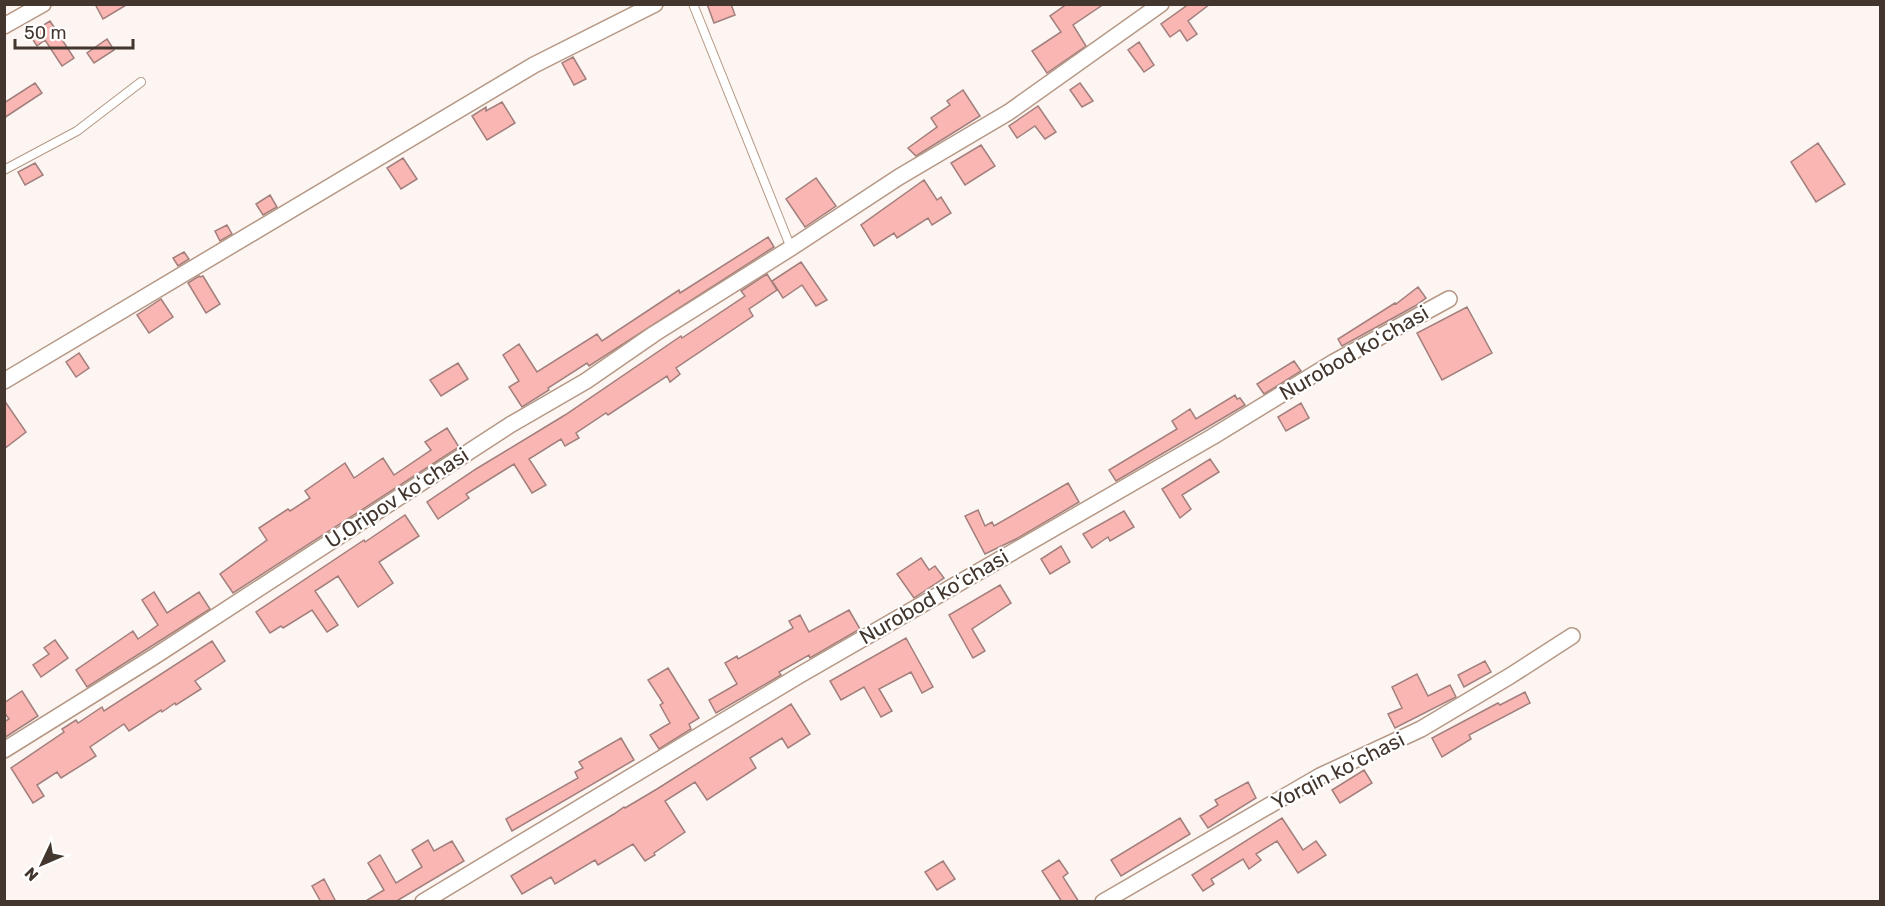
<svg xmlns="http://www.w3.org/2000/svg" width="1885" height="906" font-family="Rubik,sans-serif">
	<rect width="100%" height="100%" fill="#fcf5f1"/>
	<path fill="#f9b6b3" stroke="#a27e7c" stroke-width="1.5" d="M95,4h33l-25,15z
		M707,4h24l4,11 -21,8z
		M1067,4h37l-31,21 13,21 -39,27 -15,-22 29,-19 -11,-16z
		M1189,4h21l-22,17 9,13 -10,7 -7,-11 -10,7 -9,-13z
		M50,21l24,37 -12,8 -17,-26 -8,6 -8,-12z
		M107,39l7,11 -20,13 -7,-10z
		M1139,42l15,23 -10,7 -16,-22z
		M573,57l13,22 -12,6 -12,-22z
		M35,83l7,10 -38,25v-15z
		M1080,83l13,18 -11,6 -12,-17z
		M963,90l17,26 -64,40 -8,-8 29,-21 -6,-9 19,-13 -3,-4z
		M502,102l13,21 -28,17 -15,-24 14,-9v4z
		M1038,106l18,26 -11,7 -10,-13 -18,12 -8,-12z
		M1818,143l27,41 -29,18 -25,-40z
		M981,145l14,21 -30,19 -14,-22z
		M403,158l14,21 -16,10 -14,-21z
		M35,163l8,12 -18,10 -7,-13z
		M816,178l20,28 -31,21 -19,-28z
		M924,180l13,20 4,-3 10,16 -19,12 -4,-7 -31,20 -3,-5 -20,13 -13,-21z
		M270,195l7,12 -14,8 -7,-11z
		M227,225l5,9 -12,7 -5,-10z
		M768,237l6,10 -185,119 -2,-3 -39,25 1,2 -27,17 -13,-20 10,-6 -16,-26 16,-11 18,28 60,-38 5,7 77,-51 1,3z
		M184,252l5,7 -11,7 -5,-8z
		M801,262l26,38 -11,6 -14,-21 -19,13 -11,-17z
		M767,274l10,16 -28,19 4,7 -77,52 4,6 -10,8 -3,-6 -59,39 -2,-2 -30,20 3,5 -14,8 -4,-7 -32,20 17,26 -14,8 -18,-29 -48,30 3,4 -31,21 -11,-17 49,-33 89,-54 116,-79 1,2 63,-42 -4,-5z
		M199,276l1,1 3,-1 17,28 -14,9 -18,-30z
		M1418,287l8,11 -11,8 -73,40 -4,-7 57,-36 1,1z
		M161,299l12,18 -24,16 -12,-18z
		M1467,307l25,46 -50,27 -25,-47z
		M79,353l10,15 -13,9 -10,-15z
		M1294,361l7,10 -37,23 -7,-10z
		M458,363l10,16 -27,17 -11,-16z
		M1235,395l2,4 3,-1 5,7 -129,76 -7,-11 68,-41 -5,-8 18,-12 6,10z
		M4,400l22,32 -22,17z
		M1301,403l8,15 -23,13 -8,-14z
		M447,428l12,19 -226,146 -13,-19 47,-34 -8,-12 29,-19 2,2 20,-13 -5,-7 40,-28 9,15 29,-20 11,17 37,-25 -6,-8z
		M1210,459l9,13 -37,23 9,14 -11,9 -18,-29z
		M1068,483l11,19 -63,37 -31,15 -20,-38 13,-6 7,16 7,-4 2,4z
		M1124,511l10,16 -24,14 -2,-4 -16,11 -9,-14z
		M405,515l14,21 -40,26 14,21 -35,24 -20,-31 -23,15 23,34 -11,7 -15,-22 -29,18 -2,-2 -11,7 -14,-21 108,-72 1,2z
		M1061,546l9,16 -20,12 -9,-15z
		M921,558l8,12 6,-4 9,12 -30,20 -17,-24z
		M1000,585l11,18 -39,26 13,22 -12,7 -24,-43z
		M154,592l13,21 32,-21 11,17 -123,78 -11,-17 57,-39 5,8 20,-14 -16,-25z
		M849,610l11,19 -50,29 -1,-3 -30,17 2,3 -65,38 -7,-13 28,-16 -12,-21 12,-7 1,3 55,-31 -4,-7 11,-6 9,17z
		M906,638l27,49 -11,6 -11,-21 -32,17 13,22 -11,6 -17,-30 -23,13 -11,-19z
		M55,640l13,18 -27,19 -8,-12 16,-11 -5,-6z
		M212,641l13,20 -30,20 6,8 -25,16 -1,-2 -13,9 -1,-2 -32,21 -5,-7 -34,23 6,9 -35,22 -4,-6 -20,13 7,11 -11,7 -22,-35 53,-36 -2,-3 14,-9 2,3 24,-16 2,4z
		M1485,661l6,11 -27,15 -6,-12z
		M668,668l31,50 -10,6 2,5 -32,20 -9,-14 20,-12 -10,-18 3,-2 -15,-23z
		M1417,674l11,22 22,-11 6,12 -61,31 -7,-14 14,-6 -10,-21z
		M22,691l16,25 -34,22v-16l5,-3 -5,-7v-9z
		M1525,692l5,11 -61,32 2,4 -29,18 -10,-19 66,-35 2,2z
		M791,704l19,30 -22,14 -6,-10 -32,20 6,10 -49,32 -12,-18 -30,19 20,31 -31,21 1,2 -10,6 -12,-17 -35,21 -3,-5 -40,24 -4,-7 -29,17 -11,-18 103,-62 10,-7 1,1 32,-19z
		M621,738l13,22 -122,71 -6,-12 72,-41 -3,-6 8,-4 -4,-6z
		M1364,770l8,13 -32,20 -8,-13z
		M1248,782l8,16 -48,30 -8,-12 18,-11 -3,-5z
		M1180,818l10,16 -69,42 -10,-16z
		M1282,818l21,32 13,-9 10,14 -28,18 -21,-32 -21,13 5,6 -12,9 -6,-10 -32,20 3,5 -11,7 -11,-16z
		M428,840l6,11 18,-10 12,20 -69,41h-31l20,-12 -16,-27 12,-8 16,28 26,-16 -10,-17z
		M1059,860l9,13 -5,4 16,25h-17l-20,-31z
		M943,861l12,18 -18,11 -12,-18z
		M324,879l12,23h-15l-9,-16z"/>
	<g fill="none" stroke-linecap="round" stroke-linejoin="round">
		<g stroke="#b69885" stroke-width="10">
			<path id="service" d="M693,4l98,244
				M4,170l73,-39 64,-49"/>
		</g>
		<g stroke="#b69885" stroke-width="18">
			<path id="minor" d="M4,26l39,-22
				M4,381l530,-316 121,-61
				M4,750l151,-94 355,-231 76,-44 68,-47 137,-86 108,-71 110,-65 152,-108
				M423,902l375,-226 414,-239 122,-75 115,-63
				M1103,902l217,-126 101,-47 89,-53 62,-40"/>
		</g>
		<use href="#service" stroke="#fff" stroke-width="8"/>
		<use href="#minor" stroke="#fff" stroke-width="15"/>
	</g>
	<g text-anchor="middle" stroke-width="4.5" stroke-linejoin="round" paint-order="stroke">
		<g font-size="21" fill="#42362e" stroke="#fff">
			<text transform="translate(1354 353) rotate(-30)" y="7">Nurobod koʻchasi</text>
			<text transform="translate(397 498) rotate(-33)" y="7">U.Oripov koʻchasi</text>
			<text transform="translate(934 597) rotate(-30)" y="7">Nurobod koʻchasi</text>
			<text transform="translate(1338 771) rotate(-27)" y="7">Yorqin koʻchasi</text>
		</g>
	</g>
	<rect width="1885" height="906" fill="none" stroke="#42362e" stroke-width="12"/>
	<g transform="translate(42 864) rotate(226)" stroke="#ffffff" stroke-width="4.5" paint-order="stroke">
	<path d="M0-4.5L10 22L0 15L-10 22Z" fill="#42362e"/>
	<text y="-9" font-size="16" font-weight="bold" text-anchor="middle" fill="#42362e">N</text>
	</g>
	<path d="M15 39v9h118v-9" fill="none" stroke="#42362e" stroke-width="3"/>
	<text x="24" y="39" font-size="18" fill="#42362e" stroke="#ffffff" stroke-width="4.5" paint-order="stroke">50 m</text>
</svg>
